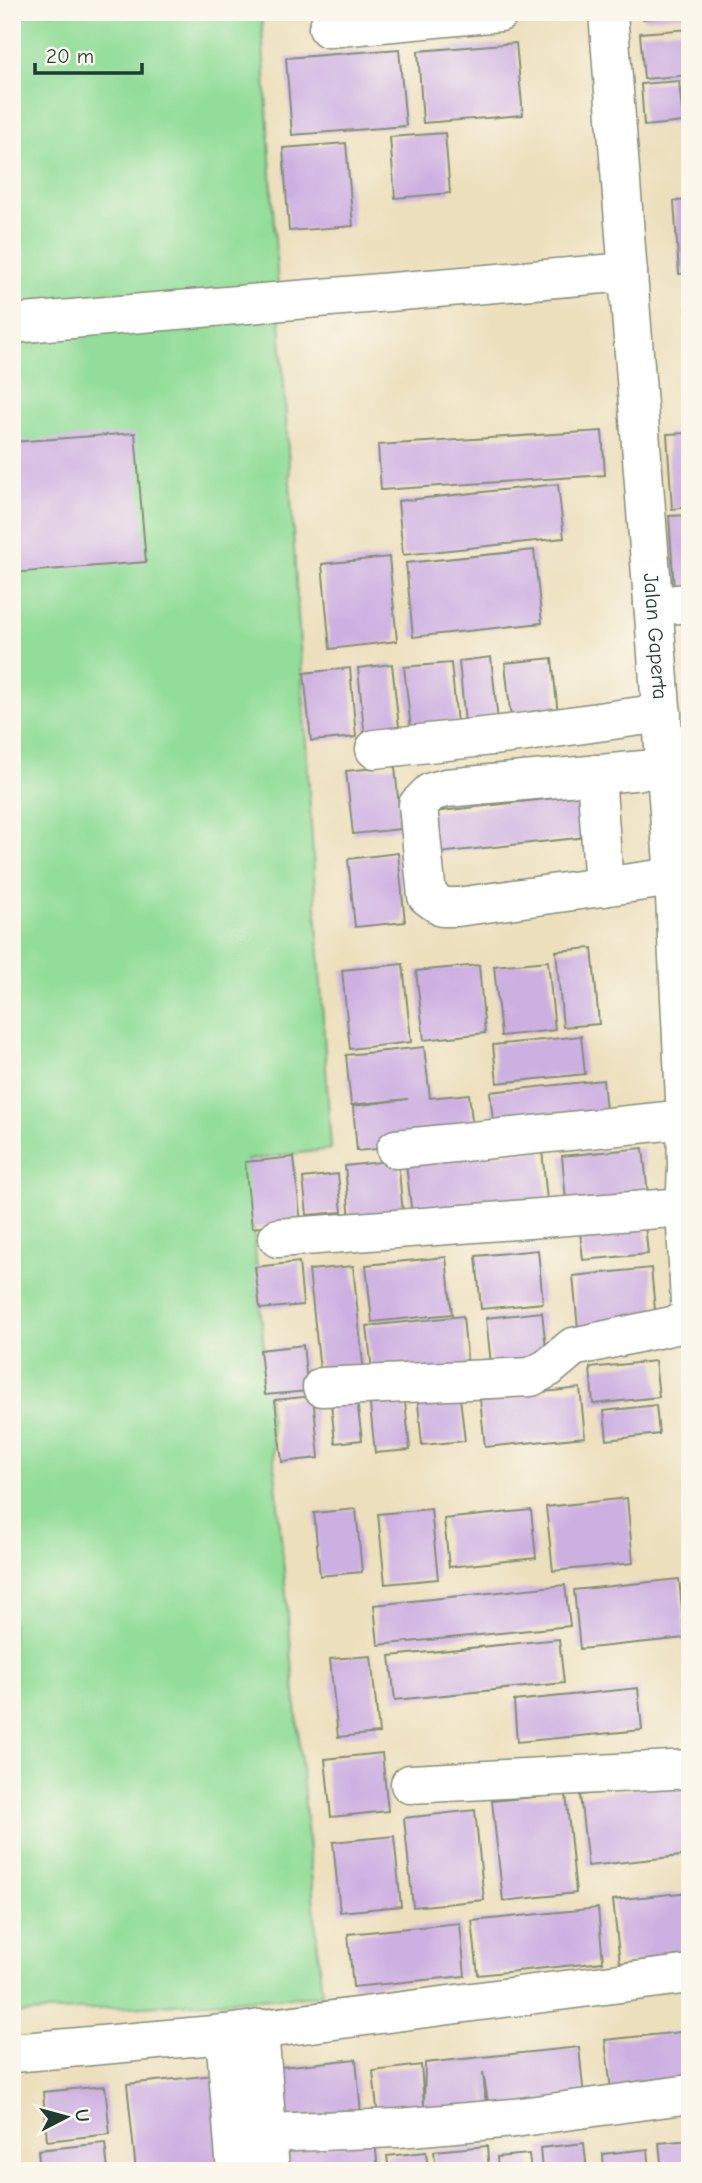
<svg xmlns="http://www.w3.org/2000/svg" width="702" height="2183" font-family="'Comic Neue',sans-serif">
	<rect width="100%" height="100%" fill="#fbf7ec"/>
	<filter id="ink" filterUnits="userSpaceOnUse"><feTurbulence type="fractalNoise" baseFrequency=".0143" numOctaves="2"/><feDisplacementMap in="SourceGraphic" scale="14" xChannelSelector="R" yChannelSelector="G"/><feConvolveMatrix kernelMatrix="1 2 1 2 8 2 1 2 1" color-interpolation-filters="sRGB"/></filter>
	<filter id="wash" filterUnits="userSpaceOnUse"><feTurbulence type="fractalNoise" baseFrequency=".00686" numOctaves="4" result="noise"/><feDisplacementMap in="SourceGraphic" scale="28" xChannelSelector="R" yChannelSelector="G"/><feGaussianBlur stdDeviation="1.57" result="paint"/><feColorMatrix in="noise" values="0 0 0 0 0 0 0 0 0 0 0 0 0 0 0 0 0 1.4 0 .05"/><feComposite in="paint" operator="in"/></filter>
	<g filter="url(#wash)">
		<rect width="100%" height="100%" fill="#ecdfbc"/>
		<path fill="#92dd99" stroke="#588d66" stroke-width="2" d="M12,12h249l70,1137 -84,11 75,835 -310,19z"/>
		<g id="blocks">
			<path fill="#cdb0e2" d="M642,12h48v3l-47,4z
				M690,29v46l-46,4 -4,-46z
				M516,43l7,72 -100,8 -5,-72z
				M399,49l7,77 -114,9 -6,-77z
				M679,81l4,41 -39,4 -3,-42z
				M445,133l5,60 -55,5 -5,-61z
				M346,143l7,83 -64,5 -6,-83z
				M690,200v73l-11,1 -5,-73z
				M685,285h5v44h-2z
				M602,431l3,44 -224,15 -3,-45z
				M135,433l11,129 -134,11v-131z
				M690,433v74l-18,2 -5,-75z
				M558,484l6,54 -161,17 -5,-54z
				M690,515v73l-16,1 -5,-73z
				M534,550l8,73 -129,14 -7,-74z
				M389,557l8,84 -67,8 -8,-85z
				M491,657l8,74 -33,2 -7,-72z
				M552,658l7,66 -47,5 -7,-66z
				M451,663l7,70 -46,5 -8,-71z
				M392,664l8,72 -35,4 -7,-72z
				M350,668l6,69 -45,4 -7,-68z
				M395,766l6,63 -48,5 -7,-63z
				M582,795l5,42 -158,17 -5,-41z
				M398,853l7,69 -50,5 -7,-68z
				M592,948l7,76 -36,3 -7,-76z
				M548,961l7,69 -54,6 -7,-70z
				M403,964l8,78 -61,7 -8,-79z
				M479,965l6,68 -61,7 -8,-69z
				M581,1036l4,38 -88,9 -4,-38z
				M424,1047l6,51 39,-4 5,45 -117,12 -4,-45 55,-7 -57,6 -5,-50z
				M603,1080l4,40 -113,11 -4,-39z
				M643,1148l6,56 -82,8 -5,-56z
				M542,1150l6,61 -135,13 -7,-60z
				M294,1157l7,66 -49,5 -7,-66z
				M398,1160l6,64 -53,6 -6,-64z
				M338,1174l4,38 -35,3 -4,-37z
				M645,1225l3,29 -65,6 -3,-28z
				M538,1250l5,53 -62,6 -5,-53z
				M446,1257l6,57 -80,8 -6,-57z
				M299,1262l4,43 -43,4 -5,-42z
				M353,1266l11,108 -43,5 -12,-109z
				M651,1268l5,52 -78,9 -5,-53z
				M542,1312l6,55 -56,6 -6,-55z
				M463,1316l5,55 -95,9 -6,-54z
				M303,1345l5,46 -43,4 -5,-45z
				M655,1361l4,36 -66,7 -3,-36z
				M580,1388l5,49 -100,10 -5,-48z
				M459,1389l6,52 -43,4 -5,-52z
				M404,1392l6,58 -35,3 -6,-57z
				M313,1396l6,62 -37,4 -7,-62z
				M357,1401l5,39 -27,3 -4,-40z
				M656,1405l3,29 -52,6 -3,-29z
				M627,1498l6,65 -80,8 -7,-64z
				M356,1509l6,63 -42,4 -6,-63z
				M431,1509l7,70 -53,5 -7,-70z
				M531,1510l5,48 -87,9 -5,-48z
				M679,1579l6,59 -105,11 -6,-59z
				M565,1585l5,41 -192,19 -4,-40z
				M559,1639l5,44 -169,17 -5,-44z
				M371,1656l8,77 -41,4 -8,-78z
				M638,1688l4,42 -125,12 -3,-41z
				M382,1753l6,58 -57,6 -6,-58z
				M686,1784l4,71 -102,11 -8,-71z
				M566,1794l10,99 -73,8 -11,-100z
				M475,1810l9,90 -71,7 -9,-89z
				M394,1836l7,70 -61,6 -7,-70z
				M690,1892v63l-70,8 -7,-63z
				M598,1908l5,54 -125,13 -6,-54z
				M460,1923l5,53 -112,11 -5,-53z
				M690,2031v59l-78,8 -7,-58z
				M579,2047l5,51 -95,10 -6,-36 3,34 -108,12 -5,-47 48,-6 3,40 1,-42z
				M356,2059l5,55 -92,10 -6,-55z
				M214,2075l10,96h-88l-9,-87z
				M105,2086l5,48 -63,7 -4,-49z
				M690,2140v31h-28l-3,-28z
				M375,2141l3,30h-102l-2,-19z
				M105,2143l3,28h-68l-2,-21z
				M584,2143l3,28h-45l-2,-23z
				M487,2146l2,25h-53l-2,-20z
				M648,2149l2,22h-46l-1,-17z
				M426,2152l2,19h-39l-2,-15z
				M529,2154l2,17h-33l-1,-14z"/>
		</g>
	</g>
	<g filter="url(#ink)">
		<use href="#blocks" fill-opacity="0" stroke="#868e78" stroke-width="2"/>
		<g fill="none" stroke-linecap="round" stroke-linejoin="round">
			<g stroke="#868e78" stroke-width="41">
				<g id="minor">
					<path id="s1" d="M608,12l66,865 12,242 1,50 -2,38 5,95"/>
					<path d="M328,28l172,-16"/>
					<path d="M12,324l616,-52"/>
					<path d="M653,606l37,-3"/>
					<path d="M375,749l152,-17 135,-19"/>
					<path d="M666,768l-220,20 -15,4 -13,13 9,91 15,11h15l217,-30"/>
					<path d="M596,774l8,113"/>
					<path d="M396,1149l290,-30"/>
					<path d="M278,1238l407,-31"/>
					<path d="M322,1387l209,-10 17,-9 25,-21 117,-25"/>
					<path d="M410,1784l280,-15"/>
					<path d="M259,2029l11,142"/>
					<path d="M225,2034l11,137"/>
					<path d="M12,2053l213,-19 465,-60"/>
					<path d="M267,2133l131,-5 116,-10 176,-24"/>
				</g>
			</g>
			<use href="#minor" stroke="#fff" stroke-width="38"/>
		</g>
	</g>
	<g text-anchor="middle" stroke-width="5" stroke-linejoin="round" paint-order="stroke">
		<g font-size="21" fill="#1f3d34" stroke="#fbf7ec">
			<text dy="7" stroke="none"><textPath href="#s1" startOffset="626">Jalan Gaperta</textPath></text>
		</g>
	</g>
	<rect width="702" height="2183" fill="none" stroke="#fbf7ec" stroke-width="42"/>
	<g transform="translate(66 2117) rotate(84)" stroke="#fbf7ec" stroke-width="5" paint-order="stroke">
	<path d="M0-5L12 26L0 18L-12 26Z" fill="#1f3d34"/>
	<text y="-10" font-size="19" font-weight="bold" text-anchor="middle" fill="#1f3d34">U</text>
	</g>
	<path d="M35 63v10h107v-10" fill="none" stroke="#1f3d34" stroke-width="3.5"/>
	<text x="46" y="63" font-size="21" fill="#1f3d34" stroke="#fbf7ec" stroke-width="5" paint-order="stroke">20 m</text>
</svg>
